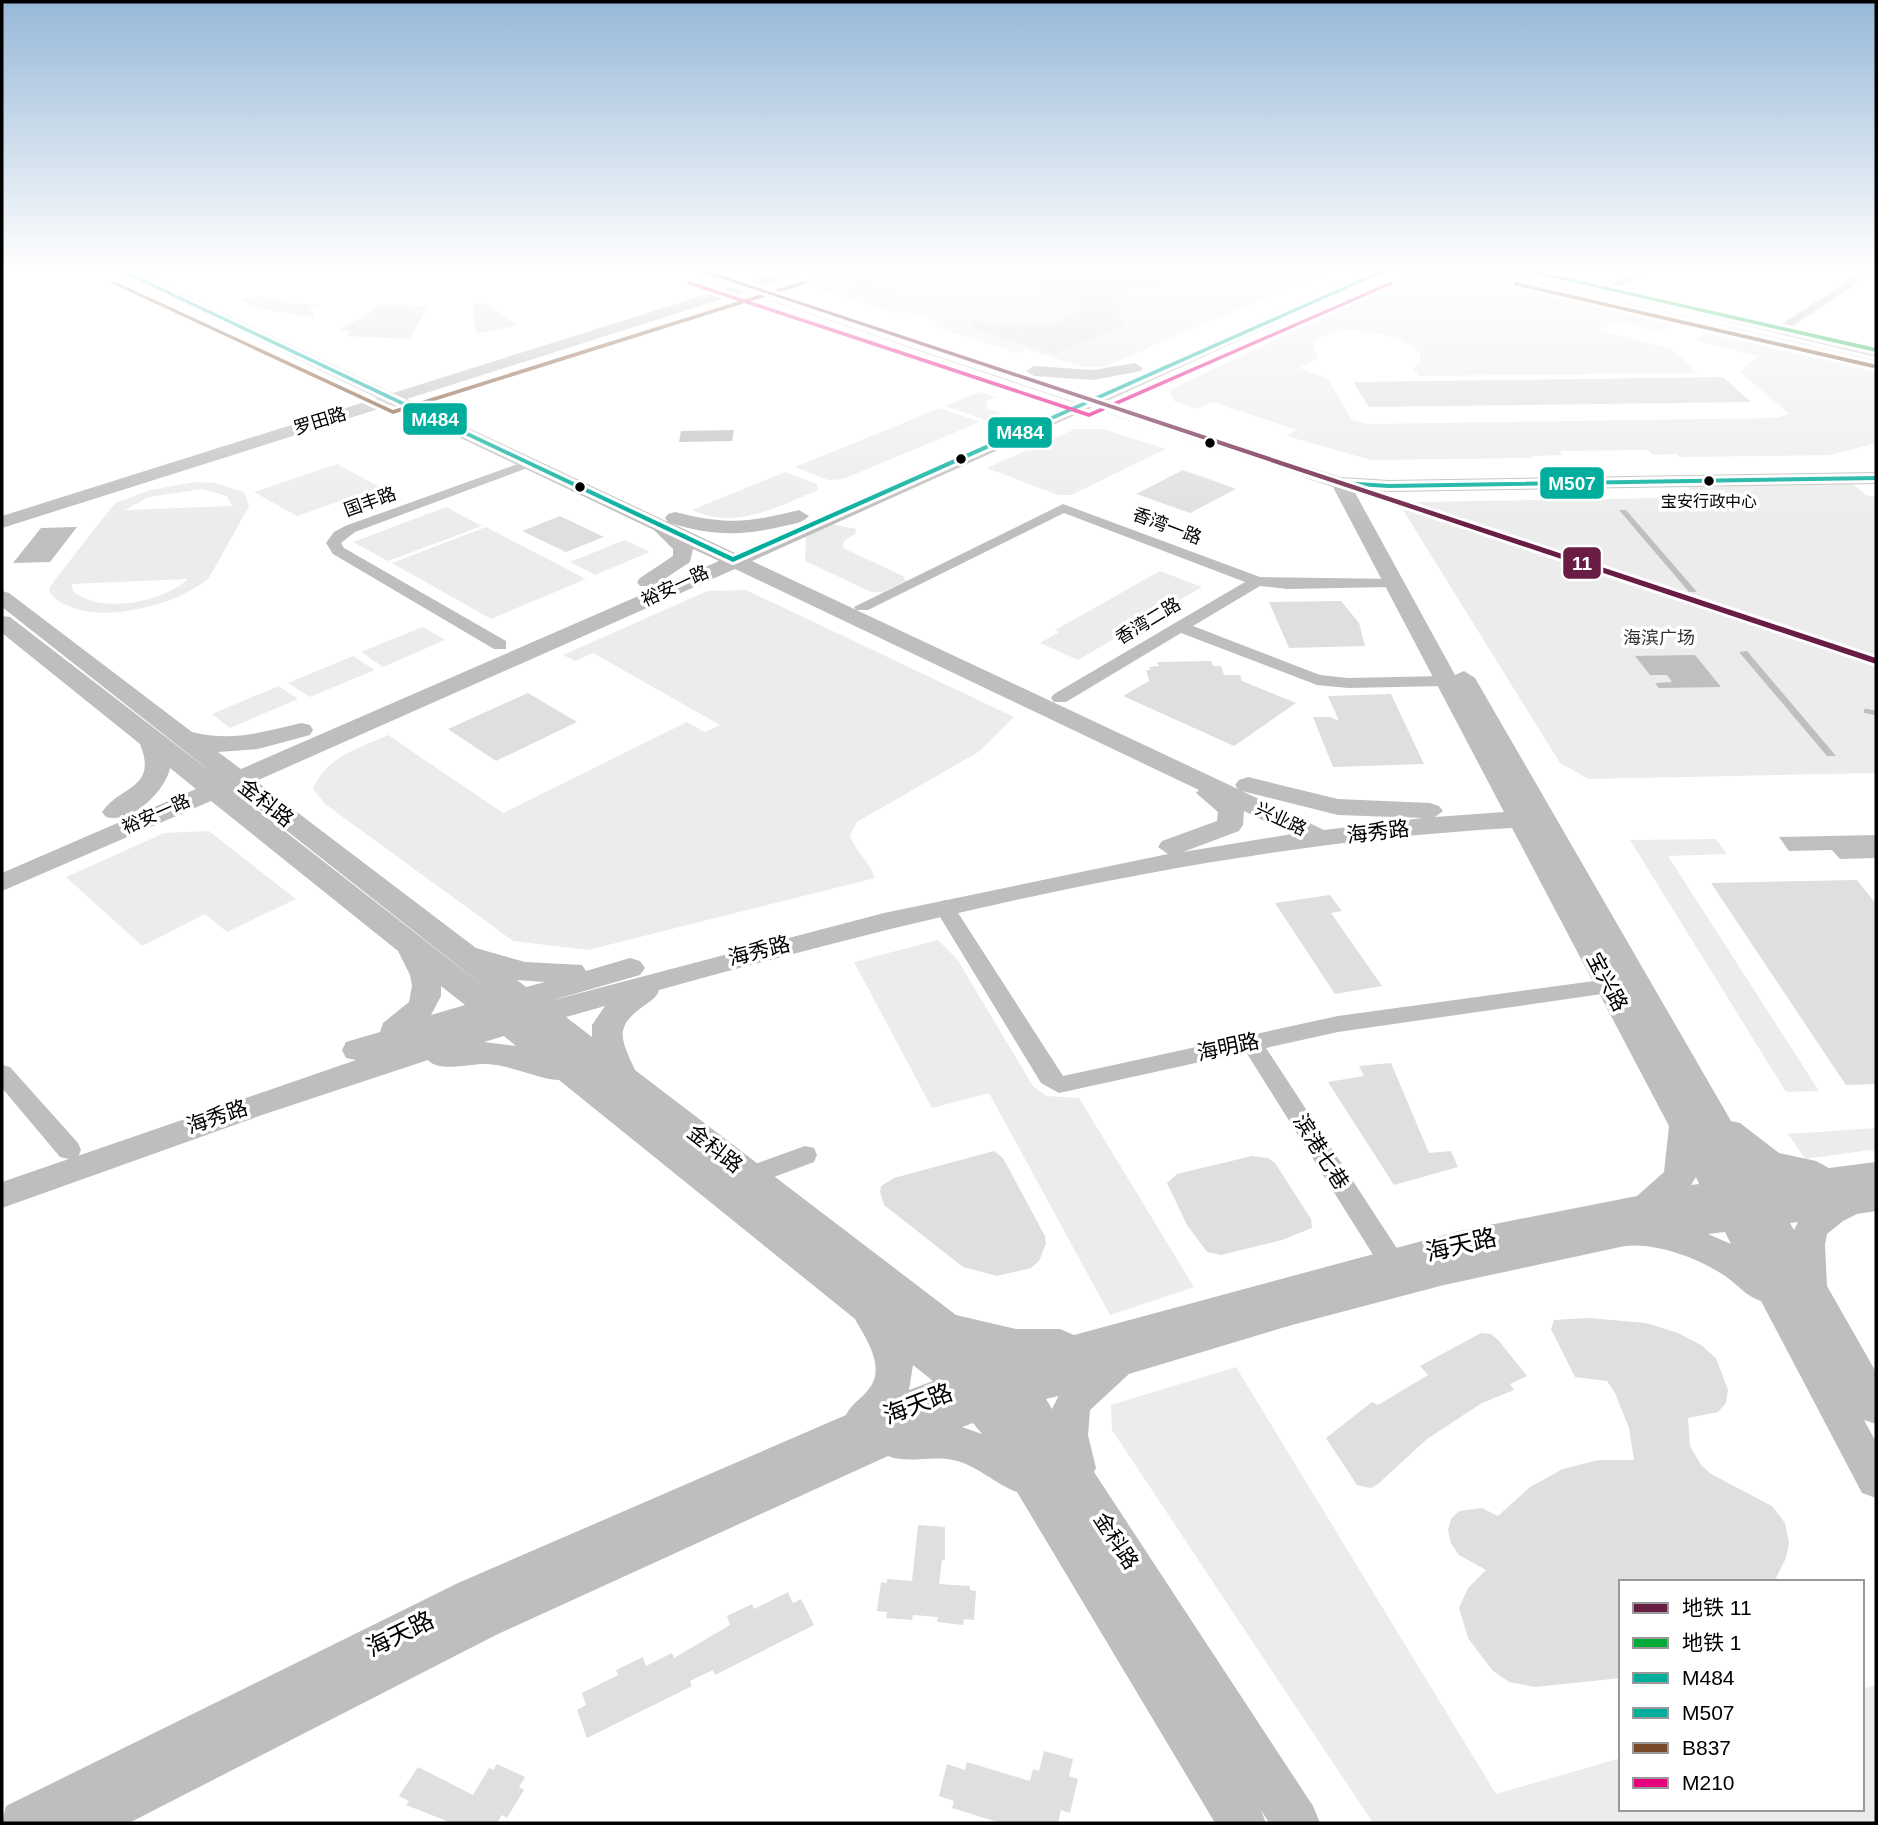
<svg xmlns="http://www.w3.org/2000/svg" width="1878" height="1825" font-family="Helvetica,'Noto Sans SC',sans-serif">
	<rect width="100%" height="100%" fill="#fff"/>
	<path fill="#ececec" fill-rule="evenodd" d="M832,270h497l-225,97h-21l-57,-18 -9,4 -78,-25 -7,-9 -19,-6 -23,-1 -84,-28 7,-3v-5z
		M1424,270h65l199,46 -26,16 -46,-11 -17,9 73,19 25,24 -278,3 -6,-8 7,-5v-10c-18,-20 -90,-34 -107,-9l5,14 -19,10 28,10 25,42 17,4 407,-6 13,-4 -49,-42 18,-16 -62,-16 26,-16 154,36v83l-46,12 -150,2 -3,-3 -24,1 -5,-5 -89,1 3,4 -30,1 1,2 -162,2 -85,-24 11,-6 -84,-28 -16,7 -23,-8 -5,-11z
		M979,392l17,5 -9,4v7l14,5 -16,7 -40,-14z
		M940,408l40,14 -137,57 -15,1 -33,-13z
		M1075,429h28l63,20 -95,46h-13l-71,-27z
		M337,464l43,23 -83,29 -43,-24z
		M785,472l32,12 1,6c-41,17 -82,40 -126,20z
		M194,482l21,1 29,9 5,14 -40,72c-34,29 -122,52 -158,17l-2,-6 5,-8 61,-78 35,-13zM202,489l25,7 5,10 -107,4 24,-13zM188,579c-24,23 -88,36 -115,12l-1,-7z
		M1853,484l13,11 10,2v276l-287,6 -29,-16 -157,-253 14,-8 312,-5 -5,-7h-33l-4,-3z
		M446,507l36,19 -94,35 -35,-19z
		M831,524l25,5 -1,5 -11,7 -1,7 60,28 3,5 -23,11h-12l-66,-31 1,-26z
		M486,527l100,52 -95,40 -99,-56z
		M625,540l25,12 -55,23 -25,-13z
		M1160,571l42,16 -124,73 -38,-17 19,-11 -4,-2z
		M746,590l268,127 -34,34 -123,71 -7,13c5,17 20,26 25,43l-287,72 -75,-9 -188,-137 -12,-15c13,-32 44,-40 75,-54l115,78 184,-91 18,10 15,-7 -127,-72 -18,8 -12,-6 144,-64z
		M423,627l22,13 -62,27 -22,-15z
		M353,656l22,14 -65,27 -22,-14z
		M279,686l19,13 -68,29 -18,-14z
		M209,831l87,68 -69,33 -22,-18 -63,32 -76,-69 98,-44z
		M1716,839l11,15 -59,2 151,235 -33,1 -156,-252z
		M938,940l19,19 76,127 14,10 32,2 115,189 -84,28 -121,-222 -57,15 -78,-146z
		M1876,1128v24l-6,-2 -65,9 -17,-25z
		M1236,1367l260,427 125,-36v51h241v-120l14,-4v138h-503l-261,-393 -1,-25z"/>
	<path fill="#bfbfbf" d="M734,430l-2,11 -53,1 2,-11z
		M1619,510h7l71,82h-8z
		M77,527l-27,35 -37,1 28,-35z
		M1747,651l89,105h-9l-88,-104z
		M1695,655l26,32 -62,1 -4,-5 17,-1 -5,-7h-17l-15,-19z
		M1876,835v23l-36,1 -8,-9 -43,1 -10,-14z"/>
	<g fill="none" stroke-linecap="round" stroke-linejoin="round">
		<path stroke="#bfbfbf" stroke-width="4.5" d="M1866,711l10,2"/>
	</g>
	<path fill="#dfdfdf" d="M888,270h7l2,5 -22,11 21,9 -3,8 -53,-17z
		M992,270h247v5l-52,11 -72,3 7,21 -4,1 7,15 -71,28 -82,-26 1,-6 64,4 22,-4 27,-14 -26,-15 -69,-20z
		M258,296l32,7 28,2 -11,5 7,3 -1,4 -52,-8 -20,-9z
		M486,303l32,22 -42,9 -3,-30z
		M380,305h28l-1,2 21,-1 -18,33 -64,-3 3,-5 -9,-1z
		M1723,377l28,25 -382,5 -16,-25z
		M1183,470l34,12 19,7 -46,24 -54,-19z
		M560,516l44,21 -38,15 -44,-21z
		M1341,601l18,22 6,23 -76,2 -20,-46z
		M1211,661l2,5h8l3,9h16l2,6 54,22 -62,43 -111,-50 26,-15 -3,-11h4l-1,-3 10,-1 -2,-4z
		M528,693l49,29 -81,39 -48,-32z
		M1391,694l33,70 -91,3 -20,-50h17l9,4 -11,-25z
		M1857,880l19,24v180l-30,1 -135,-202z
		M1330,895l12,16 -11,2 51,73 -47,8 -60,-91z
		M1391,1063l38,90 22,-2 7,16 -64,18 -66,-103 36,-6 -5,-10z
		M994,1151l9,7 42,78 1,8 -7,17 -8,7 -34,8 -34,-9 -79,-62 -4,-13 1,-6 13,-8z
		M1252,1156l16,2 7,5 36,56 1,9 -30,12 -61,15 -14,-3 -20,-27 -20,-42 10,-9z
		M1588,1318l58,5 32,10 23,12 15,13 12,32 -2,13 -8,9 -30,6 2,28 11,19 10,9 61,32 13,17 4,20 -3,15 -12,24h-153v96l-86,9 -26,-5 -17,-12 -24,-32 -9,-30 9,-20 18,-18 -27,-15 -8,-12 -3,-13 3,-11 8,-8 23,-3 16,8 32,-29 33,-18 35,-9h36l-5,-32 -14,-35 -8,-12 -32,-4 -24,-48 3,-9z
		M1481,1333l10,1 8,7 28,35 -17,8 4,6 -32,13 -55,36 -49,45 -7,4 -14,-3 -31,-47 46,-36 6,3 50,-30 -8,-9z
		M918,1525l27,2v33h-3l-3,24 31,2v4l6,1 -2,29 -10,-1 -1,6 -26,-3 1,-5 -25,-2 -1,5 -26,-2 1,-6 -10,-1 4,-29 6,1v-4l25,2z
		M788,1592l5,11 8,-4 13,26 -99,50 -2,-5 -23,11 2,5 -105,52 -10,-28 9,-5 -4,-12 36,-18 -2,-5 27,-13 3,9 26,-13 2,5 56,-33 -3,-9 25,-12 2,5z
		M1044,1751l29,8 -4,17 9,3 -8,34 -9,-3 -3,13h-57l-49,-15 2,-7 -15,-5 8,-32 18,6 2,-8 63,19 3,-12 6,2z
		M497,1764l28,13 -6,10 5,3 -17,28 -5,-3 -5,8h-45l-46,-18 3,-4 -10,-5 19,-29 55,28 16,-27 4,2z"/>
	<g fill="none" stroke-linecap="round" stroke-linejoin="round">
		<path fill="#bebebe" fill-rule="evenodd" d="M1635,270h13l-32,19 -9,-2z
			M1864,270h12l-86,58h-8v-4z
			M526,461l12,3 -183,68 -14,11 3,5 162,93v8h-12l-161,-95 -7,-11 8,-11 11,-6z
			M1063,504l197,73 137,2v6l-6,2 -104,2 -27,-3 -67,40 127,49 28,3 96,-2 9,5 -9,5 -96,2 -31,-3 -136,-52 -115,69h-12l-3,-4 3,-4 191,-112 -181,-69 -196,97h-12l-2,-3z
			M944,900l7,2 112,174 275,-60 271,-37 8,2 3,5 -3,5 -8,2 -271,39 -72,16 134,205 4,8 -4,8 -9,3 -9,-3 -136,-217 -187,41 -18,-10 -107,-176z
			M2,1065l8,2 68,76 3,7 -3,7 -9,2 -9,-2 -58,-69z
			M805,1146l9,2 3,7 -3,7 -64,24 -9,-3 -4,-7 4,-7z"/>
		<path fill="#bebebe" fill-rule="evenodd" d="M113,270h19l261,123 337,-106 -44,-17h21l38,13 39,-13h22l-47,17 330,110 285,-127h19l-288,132 236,75 48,3 487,-8v12l-487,8 -36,-3 102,186 9,-4 11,7 256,443 9,2 39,30 37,8 13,7 47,-6v49l-19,3 -14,7 -16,13 -2,11 2,41 49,86v52l-12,-4 12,22v56l-14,-5 -101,-192c-14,-4 -24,-17 -36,-25 -26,-18 -70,-34 -100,-30l-181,39 -152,40 -163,49 -39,36 -2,25 8,33 -2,4 219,334 7,17h-51l-8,-13 5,13h-51l-198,-331c-22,-8 -40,-27 -64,-32 -22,-5 -45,4 -65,-4l-392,179 -367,188h-127l4,-17 452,-223 388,-168c5,-11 15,-16 22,-25 19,-22 -2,-51 -13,-71l-296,-239c-15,1 -49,-15 -72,-16 -16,-1 -48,9 -59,-4l-166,55 -260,93v-26l354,-122 -10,-2 -4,-8 4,-8 34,-10 3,-9 26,-21 3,-16 -2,-11 -12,-24 -187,-150 -209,90v-18l194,-84 -26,-21c-5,24 -39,56 -64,49l-4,-5c19,-27 56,-23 38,-68l-138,-111v-17l8,1 209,161 -217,-171v-16l7,2 183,139c39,10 71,0 109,-9l9,2 3,5 -3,5 -52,14 -40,3 23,17 478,-208 -26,-12 -3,13 -36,24h-14l-3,-4 3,-4 33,-22v-7l-19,-19 -263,-125 -389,123v-12l375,-118zM744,292l331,111 -340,150 -64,-30c38,13 74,13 113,3 9,-2 19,-3 25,-10l-10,-6c-52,13 -72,15 -124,2l-7,2 -3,4 3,4 -261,-123zM1091,408l242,79 171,325 -69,5 8,-6 -4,-5 -9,-3 -92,-4 -90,-22 -9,3 -4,5 3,4 -486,-228zM735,569l464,221 -3,3 22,19 -1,9 -55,20 -4,6 10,7 -284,59 -338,89 94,-27 5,-7 -5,-7 -10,-3 -44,13 -4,-6 -57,-3 -49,-14 -220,-167zM235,790l260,205 -262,-204zM1242,791l96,24 85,3 -99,12zM1244,811l48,23 -109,18 56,-21 4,-6zM1512,828l157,298 -5,46 -27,24 -178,35 -385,104 -14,-6h-44l-60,-14 -321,-245c-14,-31 -22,-43 10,-65 7,-5 12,-8 14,-15 279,-77 564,-146 853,-162zM517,980l28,2 -19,5zM441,986l24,19 -34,10 10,-19zM605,1006l-13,19v12l-26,-20zM504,1036l12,10 -32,-4zM1696,1177l3,7 -8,1zM1798,1222l-4,8 -4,-7zM1725,1232l6,12 -23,-10zM913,1365l20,16 -24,9zM1058,1396v1l-6,12 -6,-10zM973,1423l9,11 -20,-7z
			M1511,270h26l339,77v10z
			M1135,363l8,5 -2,3 -48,9 -59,-4 -8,-5 8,-5 59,4z"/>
		<g stroke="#fff" stroke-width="6">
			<path id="bus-1" d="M117,270h7l609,287 648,-287h8l-656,292z"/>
		</g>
		<g stroke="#fff" stroke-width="6">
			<path id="bus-2" d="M690,270h9l568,190 73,21 49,3 487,-8v4l-487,8 -49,-3 -77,-23z"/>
		</g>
		<g stroke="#fff" stroke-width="6">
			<path id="bus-3" d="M803,281l2,3 -412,130 -282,-131 5,-1 277,128z
				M1515,282l358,82 3,2 -3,2 -360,-83z"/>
		</g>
		<g stroke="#fff" stroke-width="6">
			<path id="bus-4" d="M689,281l400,132 301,-131 5,1 -306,134 -402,-133z"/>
		</g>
		<use href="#bus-1" fill="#01ad9c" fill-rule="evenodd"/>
		<use href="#bus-2" fill="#01ad9c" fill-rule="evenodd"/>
		<use href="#bus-3" fill="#7a4b2a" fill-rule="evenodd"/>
		<use href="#bus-4" fill="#e5007d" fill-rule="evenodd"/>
		<g stroke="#fff" stroke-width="6">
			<path id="metro-1" d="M696,270h9l1171,388v6z"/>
		</g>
		<g stroke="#fff" stroke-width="6">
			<path id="metro-2" d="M1520,270h12l344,78v4z"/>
		</g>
		<use href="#metro-1" fill="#6a1d44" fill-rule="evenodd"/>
		<use href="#metro-2" fill="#00ab39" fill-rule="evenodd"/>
	</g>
	<linearGradient id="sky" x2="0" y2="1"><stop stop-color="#97b8d8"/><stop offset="0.51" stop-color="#fff"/><stop offset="1" stop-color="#fff" stop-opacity="0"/></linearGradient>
	<rect width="1878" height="526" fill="url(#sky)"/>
	<g fill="#000" stroke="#fff" stroke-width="2.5">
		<circle cx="1210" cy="443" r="6"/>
		<circle cx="961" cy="459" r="6"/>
		<circle cx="1709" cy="481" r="6"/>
		<circle cx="580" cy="487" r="6"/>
	</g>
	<g text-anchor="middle" stroke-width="7" stroke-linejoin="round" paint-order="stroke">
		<g font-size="16" fill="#000" stroke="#fff">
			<text x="1709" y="507">宝安行政中心</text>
		</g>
		<g font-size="18" fill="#000" stroke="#fff">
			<text transform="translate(320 421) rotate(-17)" y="6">罗田路</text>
			<text transform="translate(370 502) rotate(-20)" y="6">国丰路</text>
			<text transform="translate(1167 526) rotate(21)" y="6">香湾一路</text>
			<text transform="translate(675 586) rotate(-25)" y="6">裕安一路</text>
			<text transform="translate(1148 621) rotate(-31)" y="6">香湾二路</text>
			<text transform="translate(156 814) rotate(-24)" y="6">裕安一路</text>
			<text transform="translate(1281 819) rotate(25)" y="6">兴业路</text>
		</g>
		<g font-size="18" fill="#333" stroke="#fff">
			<text x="1659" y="644">海滨广场</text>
		</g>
		<g font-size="21" fill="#000" stroke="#fff">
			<text transform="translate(266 803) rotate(38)" y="7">金科路</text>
			<text transform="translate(1378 832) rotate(-7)" y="7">海秀路</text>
			<text transform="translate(759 951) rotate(-14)" y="7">海秀路</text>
			<text transform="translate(1607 982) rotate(62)" y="7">宝兴路</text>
			<text transform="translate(1228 1047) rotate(-12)" y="7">海明路</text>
			<text transform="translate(217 1117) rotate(-19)" y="7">海秀路</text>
			<text transform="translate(715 1149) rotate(38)" y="7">金科路</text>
			<text transform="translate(1321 1152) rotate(58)" y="7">滨港七巷</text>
			<text transform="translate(1116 1541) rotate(57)" y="7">金科路</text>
		</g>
		<g font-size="24" fill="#000" stroke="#fff">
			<text transform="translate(1461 1245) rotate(-13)" y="8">海天路</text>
			<text transform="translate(918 1404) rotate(-21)" y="8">海天路</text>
			<text transform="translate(400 1634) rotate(-26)" y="8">海天路</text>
		</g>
	</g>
	<g stroke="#fff" stroke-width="2.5">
		<rect x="402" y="402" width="66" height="34" rx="7" fill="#01ad9c"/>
		<rect x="987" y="416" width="66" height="33" rx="7" fill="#01ad9c"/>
		<rect x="1539" y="466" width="66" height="34" rx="7" fill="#01ad9c"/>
		<rect x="1562" y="546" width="40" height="34" rx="7" fill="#6a1d44"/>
	</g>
	<g font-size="19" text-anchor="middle" font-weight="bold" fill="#fff">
		<text x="435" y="426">M484</text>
		<text x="1020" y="439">M484</text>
		<text x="1572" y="490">M507</text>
		<text x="1582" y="570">11</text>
	</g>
	<rect width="1878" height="1825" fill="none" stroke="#000000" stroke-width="7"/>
	<rect x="1619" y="1580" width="245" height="231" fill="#ffffff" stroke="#999999" stroke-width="2"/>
	<rect x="1633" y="1603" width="35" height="10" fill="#6a1d44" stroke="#999999" stroke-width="2"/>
	<text x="1682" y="1615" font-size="21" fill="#000000">地铁 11</text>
	<rect x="1633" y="1638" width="35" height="10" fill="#00ab39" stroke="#999999" stroke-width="2"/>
	<text x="1682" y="1650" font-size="21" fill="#000000">地铁 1</text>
	<rect x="1633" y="1673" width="35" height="10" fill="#01ad9c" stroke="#999999" stroke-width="2"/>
	<text x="1682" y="1685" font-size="21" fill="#000000">M484</text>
	<rect x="1633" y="1708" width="35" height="10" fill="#01ad9c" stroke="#999999" stroke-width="2"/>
	<text x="1682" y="1720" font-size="21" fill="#000000">M507</text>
	<rect x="1633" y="1743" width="35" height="10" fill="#7a4b2a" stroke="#999999" stroke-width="2"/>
	<text x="1682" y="1755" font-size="21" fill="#000000">B837</text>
	<rect x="1633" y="1778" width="35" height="10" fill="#e5007d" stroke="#999999" stroke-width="2"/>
	<text x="1682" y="1790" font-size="21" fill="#000000">M210</text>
</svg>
